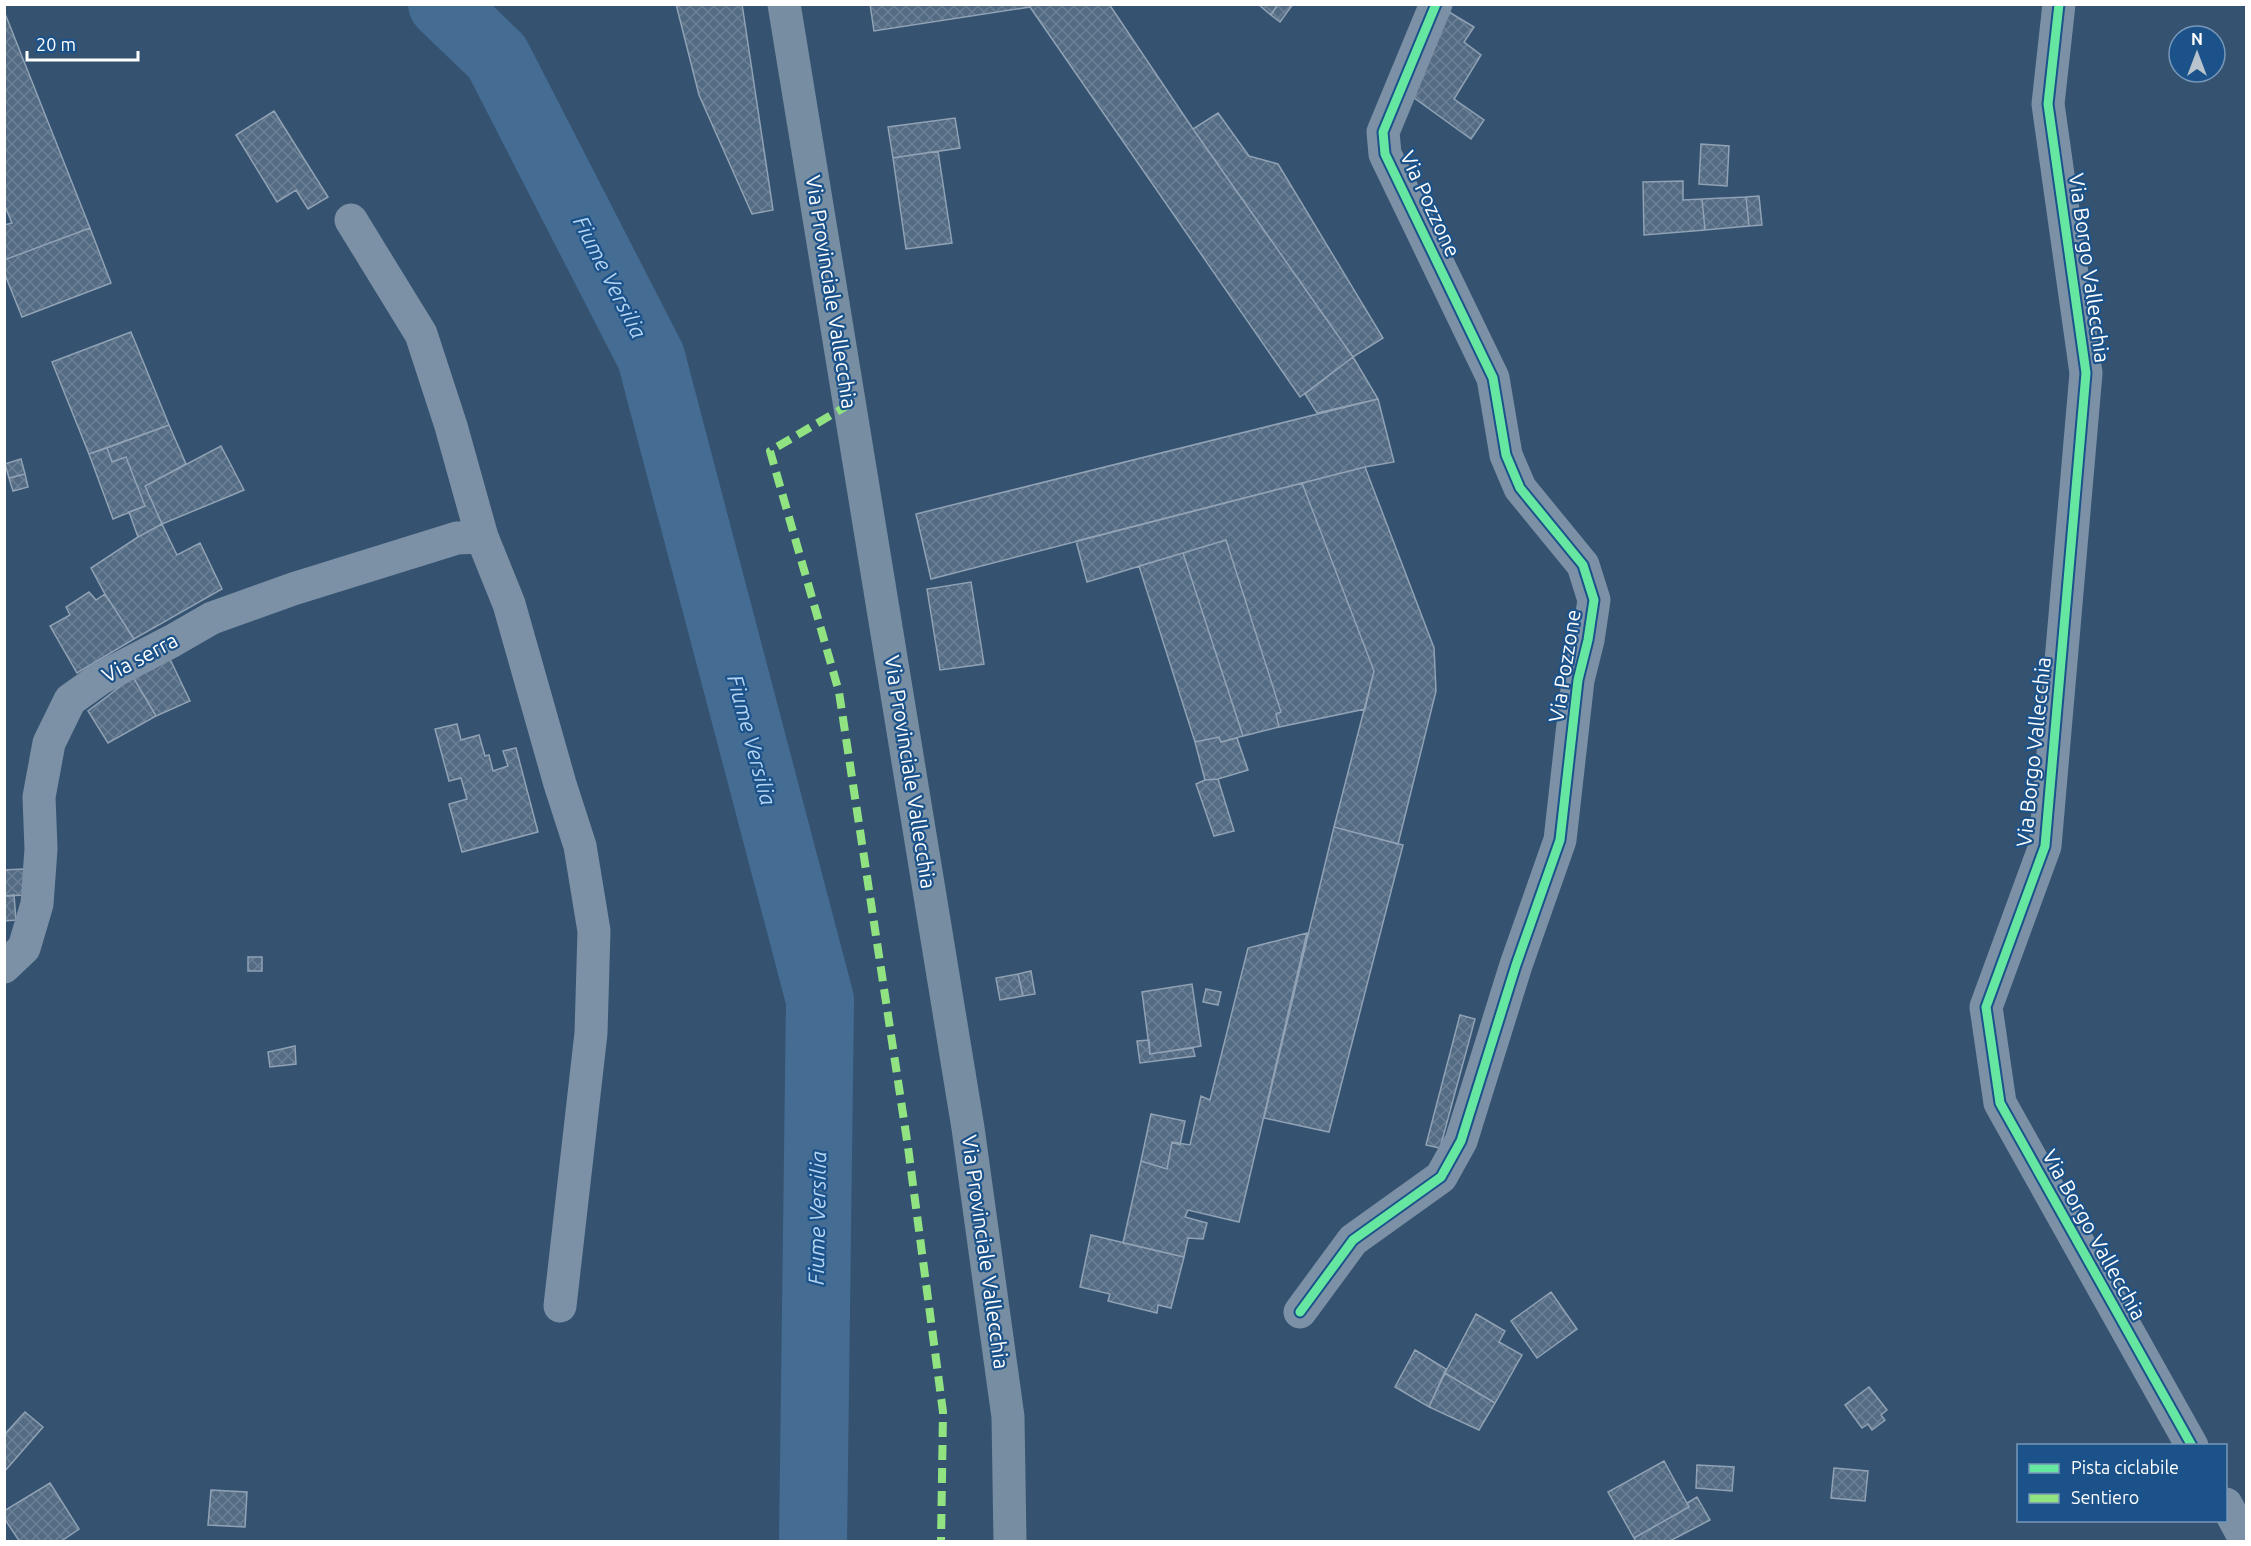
<svg xmlns="http://www.w3.org/2000/svg" width="2251" height="1546" font-family="Ubuntu,sans-serif">
	<defs>
		<pattern id="building-cross-hatch" width="8" height="8" patternUnits="userSpaceOnUse" patternTransform="scale(1.5)"><rect width="8" height="8" fill="#536b83"/><path d="M0 0l8 8M0 8l8-8" fill="none" stroke="#6d8196"/></pattern>
	</defs>
	<rect width="100%" height="100%" fill="#355371"/>
	<g fill="none" stroke-linecap="round" stroke-linejoin="round">
		<path stroke="#456c93" stroke-width="68" d="M442,4l55,53 154,300 169,643 -7,542"/>
	</g>
	<path fill="url(#building-cross-hatch)" stroke="#90a2b4" stroke-width="1.5" d="M676,4h66l31,206 -21,4 -53,-119z
		M870,4h163l-3,3 -156,24z
		M1033,4h76l84,125 160,228 -53,40 -270,-390z
		M1258,4h20l-7,11z
		M1278,4h15l-13,18 -9,-7z
		M4,11l86,217 -86,32v-35l8,-2 -8,-19z
		M1449,12l25,15 -10,15 17,13 -27,44 30,21 -13,19 -65,-47z
		M274,111l54,86 -20,12 -12,-19 -19,12 -41,-67z
		M1218,113l31,43 29,8 105,174 -30,19 -160,-228z
		M955,118l5,30 -67,10 -5,-31z
		M1701,144l28,2 -2,40 -28,-2z
		M938,151l14,92 -46,6 -13,-91z
		M1683,181v19l19,-1 3,31 -61,5 -1,-53z
		M1759,196l3,29 -13,1 -3,-29z
		M1746,197l3,29 -44,4 -3,-31z
		M90,228l21,55 -89,34 -18,-45v-12z
		M131,332l38,93 -80,29 -37,-92z
		M1353,357l25,42 -61,14 -12,-19z
		M1378,399l16,63 -29,5 -434,112 -15,-65z
		M169,425l17,39 -41,22 17,38 -24,13 -9,-25 16,-6 -19,-49 -14,5 -5,-14z
		M221,446l23,44 -82,34 -17,-38z
		M107,448l5,14 14,-5 19,49 -32,13 -24,-65z
		M21,459l4,15 -16,4 -4,-14z
		M1365,467l69,181 2,43 -38,153 -64,-17 40,-156 -72,-188z
		M25,474l3,13 -15,4 -4,-13z
		M1302,483l72,188 -9,38 -86,18 -3,-13 5,-2 -55,-172 -139,42 -11,-41z
		M162,524l15,31 23,-12 22,46 -88,50 -29,-45 -14,-26 47,-31z
		M1226,540l55,172 -5,2 3,13 -36,9 -60,-183z
		M1183,553l60,183 -22,6 -2,-5 -24,5 -56,-176z
		M971,582l13,82 -44,6 -13,-81z
		M89,592l7,8 9,-6 29,45 -57,34 -27,-47 20,-11 -4,-8z
		M169,657l21,44 -34,15 -23,-39z
		M133,677l23,39 -48,27 -20,-32z
		M457,724l4,16 18,-5 6,21 4,-1 4,16 15,-5 -5,-15 13,-3 22,84 -76,20 -13,-48 18,-5 -6,-21 -12,3 -14,-52z
		M1219,737l2,5 16,-4 11,32 -30,9 -13,1 -10,-38z
		M1218,779l16,52 -20,5 -18,-52 9,-4z
		M1334,827l69,18 -74,287 -65,-14z
		M24,869l1,26 -21,1v-26z
		M14,895l2,25 -12,1v-25z
		M1307,933l-68,289 -51,-12 -3,7 22,6 -4,16 -15,-1 -4,19 -61,-14 18,-82 26,8 5,-27 18,3 11,-49 9,4 38,-152z
		M248,957h14v14h-14z
		M1031,971l4,23 -12,2 -5,-22z
		M1018,974l5,22 -23,4 -4,-22z
		M1192,984l9,62 -51,8 -8,-62z
		M1206,989l15,3 -3,13 -15,-3z
		M1460,1015l15,4 -35,129 -14,-3z
		M1149,1040l1,14 43,-6 2,8 -55,7 -3,-22z
		M295,1046l1,18 -26,3 -2,-15z
		M1151,1114l34,7 -5,24 -8,-3 -5,27 -26,-8z
		M1091,1235l93,22 -13,51 -13,-3 -1,8 -49,-12 2,-7 -30,-7z
		M1551,1292l26,37 -40,29 -26,-37z
		M1476,1314l29,17 -6,11 23,13 -27,48 -50,-30z
		M1415,1350l31,19 -17,38 -34,-20z
		M1445,1373l50,30 -16,27 -50,-23z
		M1869,1387l18,23 -6,5 4,5 -13,10 -4,-6 -6,4 -17,-23z
		M25,1412l18,15 -39,45v-37z
		M1664,1461l25,46 -55,31 -26,-46z
		M1697,1465l37,2 -2,24 -36,-3z
		M1834,1468l34,3 -3,30 -34,-3z
		M50,1483l29,46 -19,13h-40l-16,-24v-7z
		M211,1490l36,2 -2,35 -37,-2z
		M1697,1497l13,23 -42,22h-32l-2,-4 55,-31 -2,-4z"/>
	<g fill="none" stroke-linecap="round" stroke-linejoin="round">
		<path stroke="#7c91a6" stroke-width="33" d="M2059,4l-11,100 38,269 -41,473 -59,161 14,96 192,343
			M351,220l70,114 30,92 31,111 27,67 51,180 20,62 14,85 -3,102 -31,273
			M4,967l20,-19 13,-44 4,-55 -2,-52 10,-54 21,-43 31,-22 71,-37 40,-23 81,-29 164,-51 25,-1
			M1300,1312l53,-72 88,-63 20,-36 55,-176 44,-125 18,-160 10,-40 6,-40 -11,-35 -63,-77 -14,-33 -13,-77 -108,-224 -2,-22 53,-128
			M2226,1504l20,37"/>
		<path stroke="#778da1" stroke-width="33" d="M784,4l184,1124 40,289 2,125"/>
		<path stroke="#91e382" stroke-width="8" stroke-dasharray="15 8" stroke-linecap="butt" d="M850,404l-80,47 69,241 69,455 35,265 -2,130"/>
		<g stroke="#1c528a" stroke-width="13">
			<path id="cycleway" d="M2059,4l-11,100 38,269 -41,473 -59,161 14,96 192,343
				M1300,1312l53,-72 88,-63 20,-36 55,-176 44,-125 18,-160 10,-40 6,-40 -11,-35 -63,-77 -14,-33 -13,-77 -108,-224 -2,-22 53,-128"/>
		</g>
		<use href="#cycleway" stroke="#66e7a1" stroke-width="9"/>
	</g>
	<g text-anchor="middle" stroke-width="4.5" stroke-linejoin="round" paint-order="stroke">
		<g font-size="21" fill="#fff" stroke="#1c528a">
			<text transform="translate(1430 204) rotate(65)" y="7">Via Pozzone</text>
			<text transform="translate(2089 268) rotate(82)" y="7">Via Borgo Vallecchia</text>
			<text transform="translate(831 292) rotate(81)" y="7">Via Provinciale Vallecchia</text>
			<text transform="translate(140 658) rotate(-28)" y="7">Via serra</text>
			<text transform="translate(1565 666) rotate(-81)" y="7">Via Pozzone</text>
			<text transform="translate(2034 752) rotate(-84)" y="7">Via Borgo Vallecchia</text>
			<text transform="translate(910 772) rotate(81)" y="7">Via Provinciale Vallecchia</text>
			<text transform="translate(2094 1235) rotate(61)" y="7">Via Borgo Vallecchia</text>
			<text transform="translate(985 1252) rotate(82)" y="7">Via Provinciale Vallecchia</text>
		</g>
		<g font-size="22" font-style="italic" fill="#b3d4f3" stroke="#1c528a">
			<text transform="translate(610 277) rotate(63)" y="8">Fiume Versilia</text>
			<text transform="translate(752 740) rotate(75)" y="8">Fiume Versilia</text>
			<text transform="translate(817 1218) rotate(-89)" y="8">Fiume Versilia</text>
		</g>
	</g>
	<rect width="2251" height="1546" fill="none" stroke="#ffffff" stroke-width="12"/>
	<rect x="2017" y="1444" width="210" height="78" fill="#1c528a" stroke="#7797b9" stroke-width="1.5"/>
	<rect x="2029" y="1464" width="30" height="9" fill="#66e7a1" stroke="#7797b9" stroke-width="1.5"/>
	<text x="2071" y="1474" font-size="18" fill="#ffffff">Pista ciclabile</text>
	<rect x="2029" y="1494" width="30" height="9" fill="#91e382" stroke="#7797b9" stroke-width="1.5"/>
	<text x="2071" y="1504" font-size="18" fill="#ffffff">Sentiero</text>
	<g transform="translate(2197 54)"><circle r="28" fill="#1c528a" stroke="#7797b9" stroke-width="1.5"/>
	<path d="M0-4.5L10 22L0 15L-10 22Z" fill="#b8c3cd"/>
	<text y="-9" font-size="16" font-weight="bold" text-anchor="middle" fill="#ffffff">N</text>
	</g>
	<path d="M27 51v9h111v-9" fill="none" stroke="#ffffff" stroke-width="3"/>
	<text x="36" y="51" font-size="18" fill="#ffffff" stroke="#1c528a" stroke-width="4.5" paint-order="stroke">20 m</text>
</svg>
